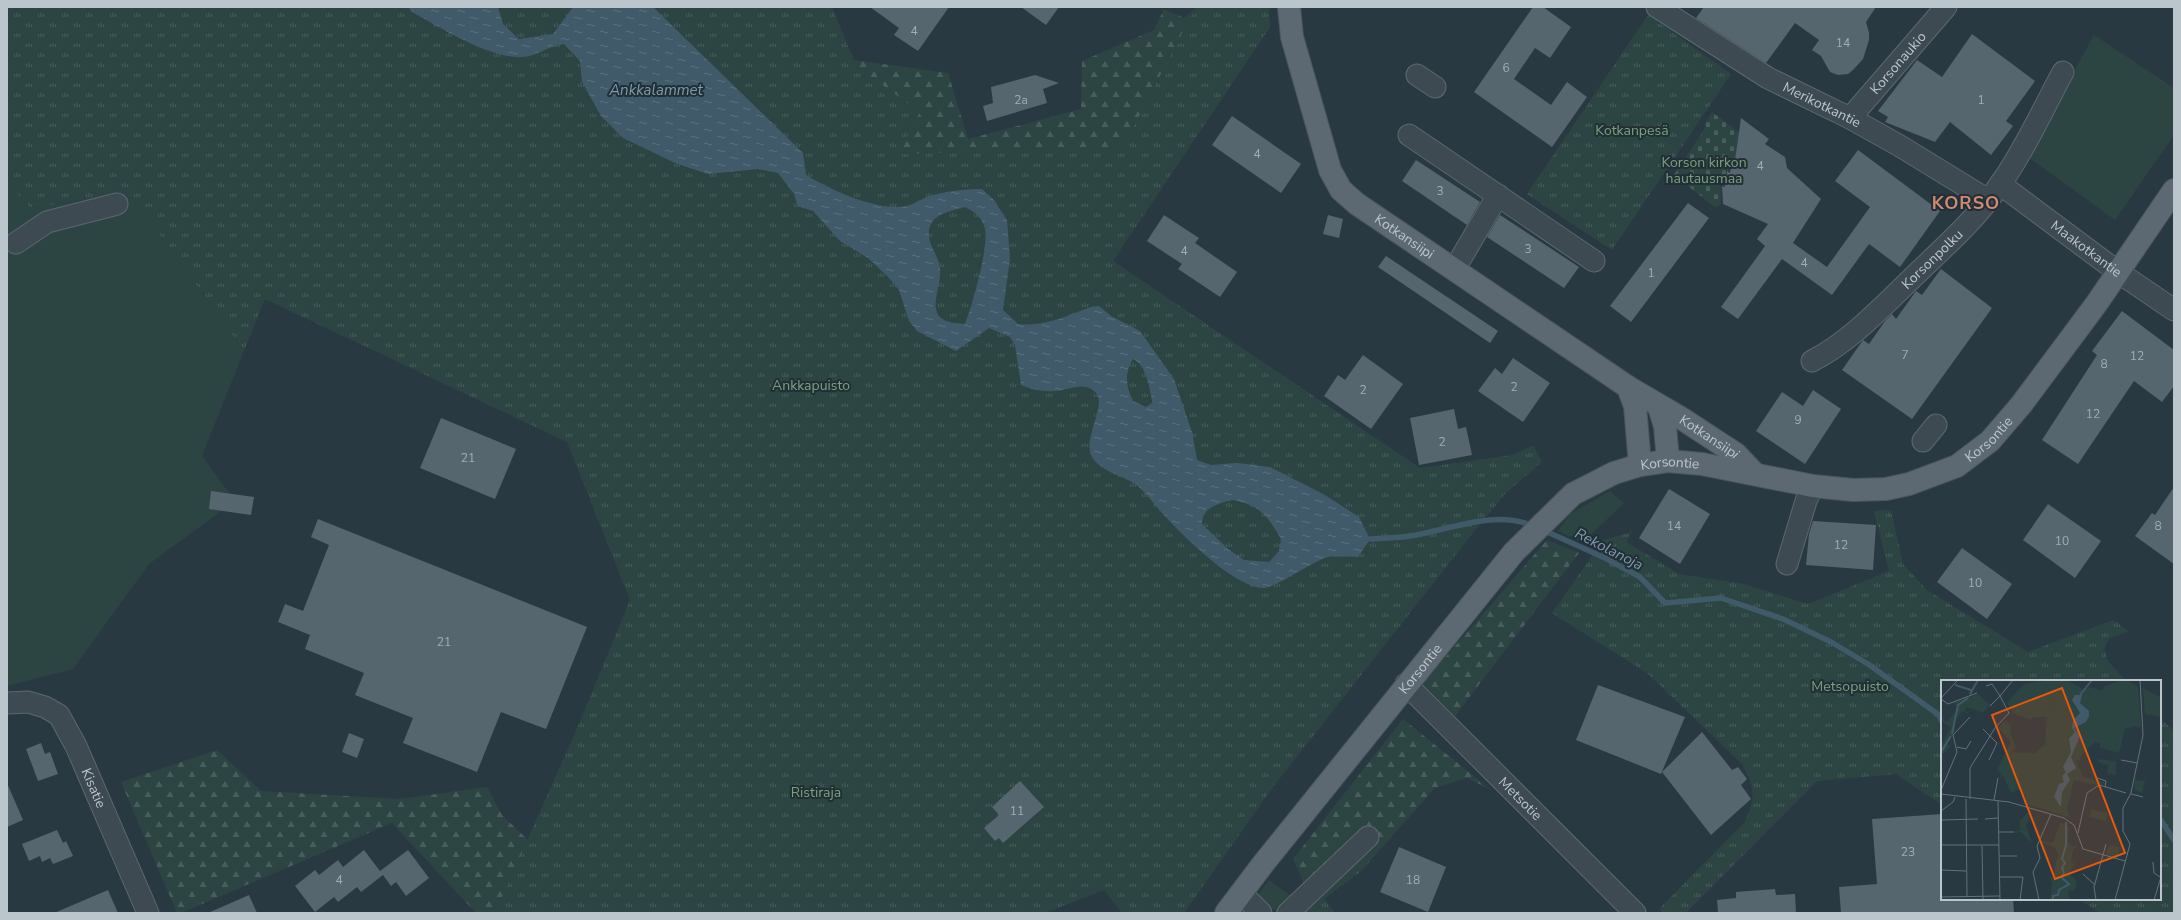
<svg xmlns="http://www.w3.org/2000/svg" width="2181" height="920" font-family="'Nunito Sans',sans-serif">
	<defs>
		<pattern id="forest-firs" width="22" height="20" patternUnits="userSpaceOnUse"><rect width="22" height="20" fill="#2c4542"/><path d="M5 1l3.5 6h-7zM16 11l3.5 6h-7z" fill="#495e5c"/></pattern>
		<pattern id="cemetery-stones" width="16" height="16" patternUnits="userSpaceOnUse"><rect width="16" height="16" fill="#2c4542"/><path d="M2 7V4a2 2 0 0 1 4 0v3zM10 15v-3a2 2 0 0 1 4 0v3z" fill="#495e5c"/></pattern>
		<pattern id="park-tufts" width="24" height="20" patternUnits="userSpaceOnUse"><rect width="24" height="20" fill="#2c4542"/><path d="M3 7l-1-3M5 7V3M7 7l1-3M15 17l-1-3M17 17v-4M19 17l1-3" fill="none" stroke="#495e5c"/></pattern>
		<pattern id="water-ripples" width="26" height="14" patternUnits="userSpaceOnUse"><rect width="26" height="14" fill="#405a6a"/><path d="M2 4q2-2 4 0t4 0M15 11q2-2 4 0t4 0" fill="none" stroke="#5a707e"/></pattern>
	</defs>
	<rect width="100%" height="100%" fill="#293942"/>
	<path fill="#2c4542" d="M2094,35l80,53v47l-59,85 -88,-64z
		M7,183l23,25 91,-13 13,4 110,152 -42,105 33,45 -86,63 -76,105 -66,17z
		M1610,491l14,12 -41,39 -25,-11 12,-17z
		M1269,880l22,16 -14,16 -22,-14z"/>
	<path fill="url(#forest-firs)" d="M829,7l25,53 94,13 20,66 113,-30 1,-48 72,-31 10,-21 20,9 13,-11h67l-164,171 -229,-22z
		M1547,540l32,13 -124,163 -32,-33z
		M1403,719l88,71 -24,-12 -32,10 -74,83 -37,28 11,14 -24,-14 -18,-40z
		M217,750l44,41 139,8 87,-12 15,28 26,25 96,73h-148l-84,-90 -211,90h-4l-56,-131z"/>
	<path fill="url(#cemetery-stones)" d="M1712,112l39,29 -11,7 -19,37v19l-5,4 -42,-33 32,-48 -2,-2z"/>
	<path fill="url(#park-tufts)" d="M7,7h825l24,59 64,46 -22,42 225,-7 69,-133 2,1 6,-8h69l1,20 -157,234 307,207 93,-13 20,-10 9,17 -36,31 -34,41 -199,253 -89,126h-62l-18,-23 -59,23h-550l83,-187 52,-126 -63,-158 -302,-143 -21,52 -110,-152 -13,-4 -91,13 -23,-25z
		M1648,15l83,59 -119,176 -85,-56z
		M1891,510l12,54 24,26 101,62 85,-32 16,11 -20,8 -5,10 4,12 18,20h-184v124l-46,-31 -79,7 -131,132h-24l-3,-4 86,-87c11,-25 10,-37 -4,-59l-94,-90 -95,-60 51,-73 29,-8 -6,10 53,32 65,10 64,20 81,-33 -15,-60z
		M2160,718l14,13v182h-74l-21,-14h81z
		M1311,899h13l11,14h-36z"/>
	<path fill="url(#water-ripples)" fill-rule="evenodd" d="M408,7h90l5,17 16,15 34,-5 20,-27h80l150,146 3,22c25,15 72,37 101,31 8,-2 15,-8 23,-10 17,-5 34,-7 52,-7l12,11 13,20 3,39 -7,51 15,14c18,2 37,-3 54,-10 10,-3 17,-8 27,-8l12,10 29,15 34,48 18,53 5,28 14,5 26,-2 33,4 55,28 34,22 11,22 -12,18c-10,0 -24,-2 -33,1 -15,5 -51,31 -63,30 -30,-3 -79,-52 -100,-75 -8,-9 -17,-22 -27,-29 -13,-9 -34,-12 -43,-27 -11,-18 18,-55 2,-66 -12,-10 -26,0 -40,0 -11,1 -23,-2 -33,-6l-6,-40 -5,-8 -21,-9 -33,23 -39,-20 -8,-10 -10,-31 -10,-12 -21,-20 -28,-17 -27,-30 -15,-5 -4,-12 -16,-21 -20,-4 -50,5 -33,-11 -52,-25 -22,-22 -19,-34 -2,-21 -16,-17c-13,1 -23,9 -35,12 -32,8 -89,-29 -117,-44zM965,207c10,5 17,10 20,22 4,17 -13,78 -20,95 -8,-1 -21,-1 -26,-8 -9,-12 3,-33 1,-48 -2,-16 -18,-29 -8,-46 6,-9 23,-12 33,-15zM1133,359c13,6 16,27 19,41v3l-6,4 -13,-6c-7,-14 -9,-28 0,-42zM1232,500c28,5 35,15 49,39l-2,12 -10,11 -25,-2 -16,-11 -26,-25c0,-17 16,-20 30,-24z"/>
	<g fill="none" stroke-linecap="round" stroke-linejoin="round">
		<path stroke="#405a6a" stroke-width="5.5" d="M1543,530l62,28 35,19 25,26 56,-5 62,21 48,23 37,22 71,51 3,7
			M1370,539c13,-1 27,-1 40,-3 40,-6 85,-27 123,-10
			M2160,819l14,21"/>
	</g>
	<path fill="#55666f" d="M870,7h79l-31,44 -24,-16 5,-7z
		M1021,7h38l-13,18z
		M1533,7h10l28,20 -21,31 -15,-10 -21,31 37,26 16,-23 20,15 -35,50 -78,-55z
		M1704,7h172l-10,15 3,11v7l-6,19 -10,11 -5,4 -10,1 -8,-3 -9,-16 -9,-6 7,-10 -24,-17 -29,40 -70,-45z
		M1972,34l63,47 -29,40 7,5 -22,29 -41,-33 -15,20 -50,-20 3,-5 -10,-6 39,-51 25,17z
		M1035,75l24,8 -16,6 4,14 -60,18 -4,-15 10,-3 -2,-16z
		M1232,116l69,48 -20,29 -69,-48z
		M1741,118l28,21 -4,5 20,13 2,11 34,31 -28,44 34,24 43,-60 -35,-26 23,-31 82,61 -40,56 -31,-23 -37,51 -50,-36 -44,60 -17,-12 44,-61 -8,-7 11,-15 -45,-20 -1,-18 3,1 -1,-8 3,1v-9l3,2 1,-8 3,2z
		M1416,160l64,42 -13,23 -65,-44z
		M1688,203l21,15 -78,104 -21,-16z
		M1164,215l35,23 -4,5 42,29 -17,25 -42,-28 4,-5 -35,-23z
		M1328,215l15,4 -4,19 -16,-4z
		M1500,215l79,52 -15,21 -77,-51z
		M1386,256l112,75 -8,12 -112,-76z
		M1941,269l51,39 -80,111 -70,-49 21,-30 6,4 16,-23 7,-7 4,5 20,-28 6,4z
		M2122,311l52,39v36l-12,16 -28,-21 -56,83 -36,-24 55,-85 -5,-4z
		M1363,355l40,29 -32,45 -47,-33 14,-21 7,5z
		M1513,358l37,25 -27,39 -45,-31 17,-23 7,6z
		M1813,390l28,19 -36,55 -49,-33 26,-39 21,14z
		M1454,409l4,20 8,-2 6,28 -53,10 -9,-47z
		M441,418l75,31 -21,50 -75,-31z
		M2174,487v77l-39,-28 17,-23 3,2z
		M1669,489l41,25 -30,50 -41,-26z
		M211,491l43,6 -3,18 -42,-6z
		M2048,504l53,37 -26,37 -52,-38z
		M318,519l269,108 -41,102 -45,-17 -24,60 -74,-29 10,-25 -58,-23 9,-22 -59,-24 5,-14 -32,-13 7,-18 18,7 26,-66 -18,-8z
		M1813,521l63,4 -3,45 -67,-5 3,-31z
		M1962,548l50,36 -25,35 -50,-37z
		M1598,685l87,32 -24,57 -85,-34z
		M1702,732l30,38 6,-3 9,12 -6,6 10,14 -40,36 -49,-63z
		M349,733l15,6 -7,19 -15,-6z
		M41,743l4,11 5,-2 8,22 -20,7 -12,-32z
		M1020,781l24,26 -41,36 -4,-5 -4,3 -11,-13 15,-13 -7,-8z
		M7,783l16,37 -16,7z
		M1942,814v85h71l1,14h-173l-2,-26 38,-3 -5,-65z
		M57,830l6,13 3,-2 7,15 -20,8 -3,-6 -8,4 -2,-6 -11,5 -7,-17z
		M1399,847l47,20 -18,45 -48,-20z
		M364,850l16,21 28,-21 21,28 -23,18 -10,-14 -5,4 -8,-11 -22,17 -4,-5 -19,15 -4,-5 -19,15 -20,-26 20,-16 4,5 19,-15 5,7z
		M1775,889l1,6 19,-1 1,19h-78l-1,-13 19,-2v-6z
		M108,890l10,23h-64z
		M249,895l8,18h-49z"/>
	<g fill="none" stroke-linecap="round" stroke-linejoin="round">
		<g stroke="#5c686f" stroke-width="23">
			<g id="minor">
				<path id="s1" d="M1657,7l111,71 82,40 50,28 88,54"/>
				<path d="M1417,75l18,12"/>
				<path id="s2" d="M1850,118l96,-111"/>
				<path d="M1409,135l185,126"/>
				<path id="s3" d="M2000,184l118,88 56,38"/>
				<path d="M16,243l31,-21 70,-18"/>
				<path d="M1461,258l37,-63"/>
				<path id="s4" d="M1812,361c35,-18 63,-47 91,-74 34,-34 71,-64 98,-104 24,-34 42,-74 62,-111"/>
				<path d="M1923,441l13,-16"/>
				<path d="M1787,564l19,-63 7,-15"/>
				<path id="s5" d="M1406,684l229,229"/>
				<path id="s6" d="M7,703l21,-1 17,5 14,8 17,31 72,167"/>
				<path d="M1241,893l20,20"/>
				<path d="M1288,913l80,-76"/>
			</g>
		</g>
		<g stroke="#4a565e" stroke-width="24">
			<g id="major">
				<path id="s7" d="M1289,7l3,30 38,133 11,20 16,14 271,183 53,31 55,36 18,19"/>
				<path d="M1628,387l7,19 5,59"/>
				<path d="M1659,407l6,19 3,35"/>
				<path id="s8" d="M1226,913l37,-49 251,-312 59,-58 41,-21 26,-8 28,-4 34,3 111,22 40,4 33,-1 23,-5 48,-18 33,-25 31,-36 76,-102 77,-113"/>
			</g>
		</g>
		<use href="#minor" stroke="#3e4a52" stroke-width="21"/>
		<use href="#major" stroke="#5c6972" stroke-width="22"/>
	</g>
	<g text-anchor="middle" stroke-width="4" stroke-linejoin="round" paint-order="stroke">
		<g font-size="12" fill="#a2adb5">
			<text x="914" y="35">4</text>
			<text x="1843" y="47">14</text>
			<text x="1506" y="72">6</text>
			<text x="1021" y="104">2a</text>
			<text x="1981" y="104">1</text>
			<text x="1257" y="158">4</text>
			<text x="1760" y="170">4</text>
			<text x="1440" y="195">3</text>
			<text x="1528" y="253">3</text>
			<text x="1184" y="255">4</text>
			<text x="1804" y="267">4</text>
			<text x="1651" y="277">1</text>
			<text x="1905" y="359">7</text>
			<text x="2137" y="360">12</text>
			<text x="2104" y="368">8</text>
			<text x="1514" y="391">2</text>
			<text x="1363" y="394">2</text>
			<text x="2093" y="418">12</text>
			<text x="1798" y="424">9</text>
			<text x="1442" y="446">2</text>
			<text x="468" y="462">21</text>
			<text x="1674" y="530">14</text>
			<text x="2158" y="530">8</text>
			<text x="2062" y="545">10</text>
			<text x="1841" y="549">12</text>
			<text x="1975" y="587">10</text>
			<text x="444" y="646">21</text>
			<text x="1017" y="815">11</text>
			<text x="1908" y="856">23</text>
			<text x="339" y="884">4</text>
			<text x="1413" y="884">18</text>
		</g>
		<g font-size="14" fill="#bbc5cc" stroke="#222f37">
			<text dy="5" stroke="none"><textPath href="#s2" startOffset="73">Korsonaukio</textPath></text>
			<text dy="5" stroke="none"><textPath href="#s1" startOffset="192">Merikotkantie</textPath></text>
			<text dy="5" stroke="none"><textPath href="#s7" startOffset="270">Kotkansiipi</textPath></text>
			<text dy="5" stroke="none"><textPath href="#s3" startOffset="108">Maakotkantie</textPath></text>
			<text dy="5" stroke="none"><textPath href="#s4" startOffset="158">Korsonpolku</textPath></text>
			<text dy="5" stroke="none"><textPath href="#s7" startOffset="635">Kotkansiipi</textPath></text>
			<text dy="5" stroke="none"><textPath href="#s8" startOffset="983">Korsontie</textPath></text>
			<text dy="5" stroke="none"><textPath href="#s8" startOffset="648">Korsontie</textPath></text>
			<text dy="5" stroke="none"><textPath href="#s8" startOffset="312">Korsontie</textPath></text>
			<text dy="5" stroke="none"><textPath href="#s6" startOffset="136">Kisatie</textPath></text>
			<text dy="5" stroke="none"><textPath href="#s5" startOffset="162">Metsotie</textPath></text>
		</g>
		<g font-size="14" fill="#7ba07c" stroke="#222f37">
			<text x="1632" y="135">Kotkanpesä</text>
			<text x="1704" y="167">Korson kirkon<tspan x="1704" dy="16">hautausmaa</tspan></text>
			<text x="811" y="390">Ankkapuisto</text>
			<text x="1850" y="691">Metsopuisto</text>
			<text x="816" y="797">Ristiraja</text>
		</g>
		<g font-size="15" font-style="italic" fill="#7e9aac" stroke="#222f37">
			<text x="656" y="95">Ankkalammet</text>
			<text transform="translate(1609 549) rotate(27)" y="5">Rekolanoja</text>
		</g>
		<g font-size="18" font-weight="bold" letter-spacing="1" fill="#d08972" stroke="#222f37">
			<text x="1966" y="209">KORSO</text>
		</g>
	</g>
	<g transform="translate(1941 680)">
		<rect width="220" height="220" fill="#293942"/>
		<path d="M98,1l12,8 -4,7 4,8 -9,13h-9l-2,3 -18,-7 -6,-10 17,-19zM168,165l11,2 -3,10 -11,-3z" fill="#2c4542"/>
		<path d="M202,8l18,9v20l-16,-3zM65,40l5,6 -1,5 6,17 -15,13 10,-19 -13,-14zM194,100l10,1 -3,12 -7,-3z" fill="#2c4542"/>
		<path d="M98,0h28l17,10 6,-3 12,4 3,-5 17,-6h5l11,7 3,41 -6,-2 -10,3 -6,24 -19,-5v-5l-5,-1 -14,13 -1,6 -4,-1 7,17 22,5 -2,3h-7l-22,-5 -7,29 4,9 -48,-15 3,-6 -7,-8 -8,4 -8,-17 -4,3 3,-4 -5,-6 9,-17 29,1 10,-9 2,-27h-5l9,-13 -4,-8 3,-7zM37,14l12,11 -7,8 -16,-6 -3,3 4,4 -5,-3 -9,10 1,9 -8,14 3,3 -8,8 2,2 -3,2v-12l9,-19 -9,-8 2,-1 4,3 9,-11 1,-5 -4,-3zM158,79l17,2v14l-9,-2 1,-8 -10,-3zM150,129l17,4 -2,8 -17,-4zM87,132l4,2 -6,11 4,14 7,4 -9,-3 -7,-8 -7,1 6,-3v-9zM119,143l9,4 -1,15 5,5 5,-2 -5,5 -2,10 5,7 -3,-1 -4,7 8,9 -2,8 -6,1 -1,5 3,4h-21l2,-17 -2,-6 3,-1 5,-22 -3,-6 -15,-7 13,2z" fill="#2c4542"/>
		<path d="M134,15h7l-2,8 9,8v5l-3,6 -12,6 6,8 -9,21 5,11 -9,6 3,6 -8,12 -1,15 -7,-10 5,-13 5,-2 -2,-6 4,-4 -3,-5 8,-15 -2,-13 6,-7 -3,-4 1,-8 7,-7 -8,-13z" fill="#405a6a"/>
		<path fill="none" stroke="#405a6a" stroke-width="2" d="M14,5l16,5M29,14l8,-14M139,15l12,-15M11,54l6,-29 10,-7M0,72l10,-16M112,220v-4l5,-1 1,-5 10,-6 -8,-7 3,-4 -2,-5 3,-5 -3,-4 4,-14v-23"/>
		<path fill="none" stroke="#637179" stroke-width="1" d="M45,6l6,-2 8,12 -10,10M0,18l17,-18M0,19l7,5 29,-11M42,49l14,14 -8,17M16,67l9,2 5,-8M180,80l16,3M156,98l9,3 -1,6M0,110l16,-38 -4,-17 17,-18M0,114l68,8 55,16 10,7 9,24 42,12M190,114l12,3M25,119l1,98M29,119v-31l25,-40 14,-15 -9,-17 13,-16M53,120l4,-22M57,121l2,99M0,131l12,-9 2,-5M44,139l13,-1M0,140l37,-1M57,152h16M137,153l9,-40 12,-8 27,8M0,165h58M41,166l1,54M58,176h18M212,182l1,11 6,4M0,190l25,1M142,194l12,11M58,197h24l-3,23M0,217l59,-1M98,220l-6,-28 7,-14 -3,-12 14,-32M155,220l-2,-13 12,-43M174,220l15,-56 -7,-13v-23l8,-15 12,-58 -3,-55M213,220l7,-23"/>
		<path fill="#e8590c" fill-opacity="0.15" stroke="#e8590c" stroke-width="2" d="M121,8l63,165 -70,26 -63,-164z"/>
		<rect width="220" height="220" fill="none" stroke="#bbc5cc" stroke-width="2"/>
	</g>
	<rect width="2181" height="920" fill="none" stroke="#bbc5cc" stroke-width="16"/>
</svg>
